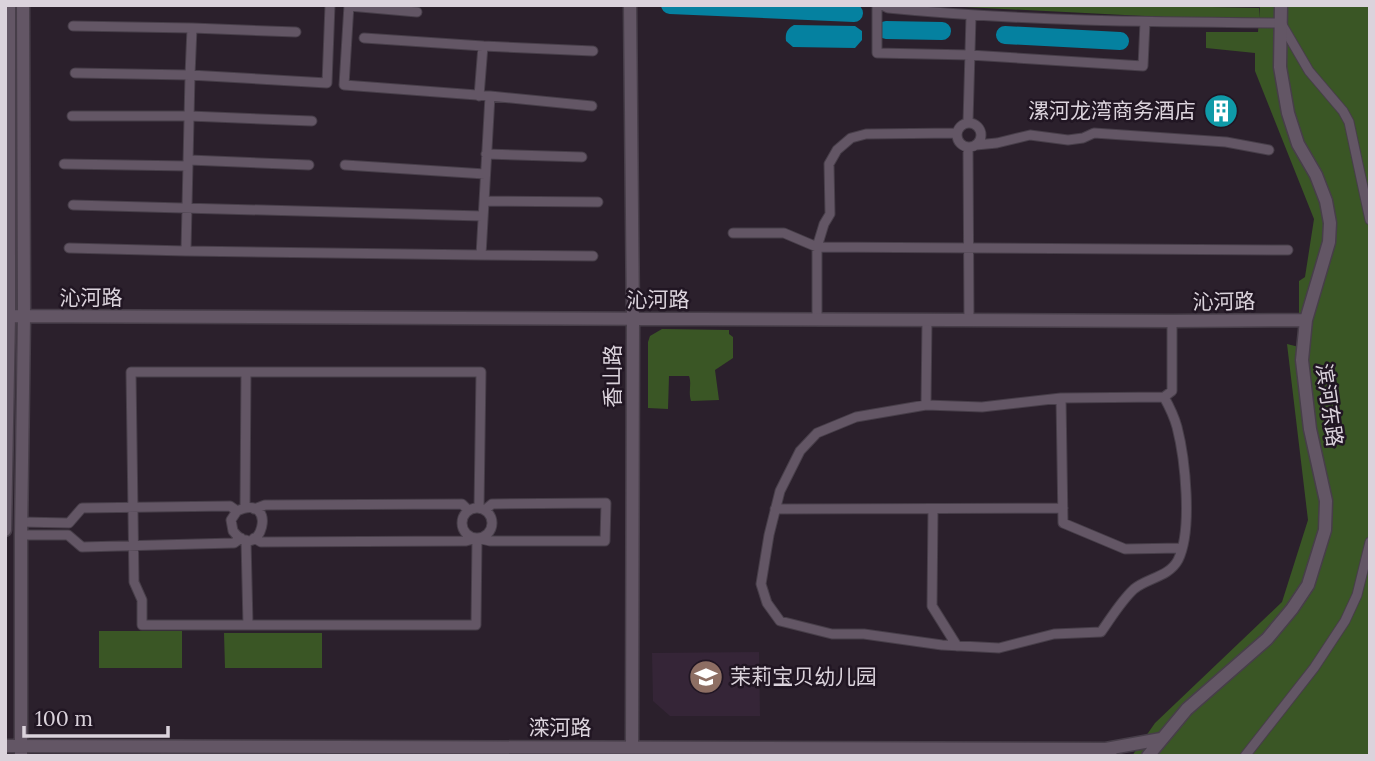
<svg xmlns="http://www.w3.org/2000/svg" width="1375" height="761" font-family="Lora,'Noto Sans SC',serif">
	<rect width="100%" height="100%" fill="#2b202c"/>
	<path fill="#352537" d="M759,652l1,64h-90l-17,-15 -1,-48z"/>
	<path fill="#3a5625" d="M925,5h193l141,3v10l-95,-1z
		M1260,5h110v751h-238l23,-33 127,-121 26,-82 -21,-176 12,3v-66l6,-4 9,-58 -59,-148v-18l-49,-5v-16h52z
		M662,329l67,1v4l4,3v21l-18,12 4,30 -28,1c-3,-10 1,-17 -2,-25h-20l-1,33 -20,-1v-66l2,-6z
		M99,631h83v37h-83z
		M224,633h98v35h-97z"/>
	<path fill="#0581a0" d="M794,25l61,1 7,5v9l-7,8 -62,-1 -7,-6c-1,-8 1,-12 8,-16z"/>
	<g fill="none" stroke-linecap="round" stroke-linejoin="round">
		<path stroke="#0581a0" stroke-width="18" d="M670,5l184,8
			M886,30l56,1
			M1005,35l115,6"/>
		<g stroke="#473e49" stroke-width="11">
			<path id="street" d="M330,5l-3,78 -137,-8 -4,176 295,4 9,-159 -146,-11 5,-80
				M877,5v48l93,2 173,11 2,-44
				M882,5l6,3c131,13 262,14 393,15l28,48 34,40 6,11 21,98
				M349,6l68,6
				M73,26l119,2 -2,47 -115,-2
				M192,28l104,4
				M364,38l119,8 -4,50
				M483,46l110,5
				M490,96l102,10
				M72,116h117l123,5
				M968,122l3,-106
				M957 135a12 12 0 1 1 24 0a12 12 0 1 1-24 0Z
				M976,145l21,-2 33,-8 38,5 15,-2 11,-5 132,9 43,8
				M968,147l1,173
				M486,154l96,3
				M189,160l120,5
				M64,164l124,2
				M345,165l140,9
				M484,201l114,1
				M73,205l409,11
				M733,233h51l33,14 471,3
				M69,248l117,3
				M481,255l112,1
				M817,320v-73l7,-23 6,-10 -1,-50 8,-14 14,-12 15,-4 91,-1
				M1164,397l8,-6v-70
				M1061,398l2,125 62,26 56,-1
				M926,405l56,2 79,-9 103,-1c5,9 10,19 13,30 8,31 16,103 1,133 -9,17 -31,18 -44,29 -13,12 -23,29 -33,43l-47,2 -55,14 -57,-3 -78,-11h-32l-52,-13 -13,-18 -6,-19 8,-49 11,-44 20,-40 17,-18 39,-16 70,-12 1,-85
				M245,507l1,-135
				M462 523a15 15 0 1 1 30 0a15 15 0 1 1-30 0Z
				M254,509l11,-4 197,-1 6,6
				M775,509l288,-1
				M933,509l-1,97 25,40
				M21,522l48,1 13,-15 148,-2 7,5c43,-20 24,56 -4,20l-2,-11 6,-9
				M21,535h47l14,12 152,-4 7,-5
				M254,538l7,4 205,-1 11,-3 13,3h115l1,-38 -114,1 -7,6
				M477,538l-1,87h-334v-25l-8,-18 -3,-210h350l-2,136
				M246,540l2,85
				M1245,756l69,-88 31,-47 12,-26 13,-53"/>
		</g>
		<g stroke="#473e49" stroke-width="15">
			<path id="secondary" d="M630,5l3,314 -1,428
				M9,316l1163,5 134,-1
				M5,530l4,-214v-311
				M5,746l1101,3 5,7
				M1106,749l55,-10
				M21,756v-221l3,-218 -1,-312
				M1148,756l39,-47 80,-70 25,-30 16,-24 17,-55 1,-29 -16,-72 -8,-69 4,-40 23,-78 1,-19 -4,-22 -10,-26 -18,-31 -10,-31 -8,-46 1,-62"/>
		</g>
		<use href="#street" stroke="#635665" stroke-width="9"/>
		<use href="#secondary" stroke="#635665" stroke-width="12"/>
	</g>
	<defs>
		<g id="building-disc" transform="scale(1.75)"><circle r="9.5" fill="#0f9aa8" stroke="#211623"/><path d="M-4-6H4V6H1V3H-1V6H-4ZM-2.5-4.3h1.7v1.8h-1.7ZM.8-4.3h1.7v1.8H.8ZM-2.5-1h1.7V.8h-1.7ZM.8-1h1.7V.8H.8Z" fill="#fff"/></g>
		<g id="school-disc" transform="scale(1.75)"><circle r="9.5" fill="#8d6e63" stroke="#211623"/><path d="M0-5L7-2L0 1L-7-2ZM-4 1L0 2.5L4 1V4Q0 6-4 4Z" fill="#fff"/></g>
	</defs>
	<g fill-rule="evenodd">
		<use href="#building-disc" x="1221" y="111"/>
		<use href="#school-disc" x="706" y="677"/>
	</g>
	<g text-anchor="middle" stroke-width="5" stroke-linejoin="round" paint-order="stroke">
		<g font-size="21" fill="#dbd3dc" stroke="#211623" text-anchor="end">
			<text x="1196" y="118">漯河龙湾商务酒店</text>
			<text x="730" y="684" text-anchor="start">茉莉宝贝幼儿园</text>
		</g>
		<g font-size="21" fill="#dbd3dc" stroke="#211623">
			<text x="91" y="305">沁河路</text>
			<text x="658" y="307">沁河路</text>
			<text transform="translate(1224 302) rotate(-1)" y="7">沁河路</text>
			<text transform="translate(613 376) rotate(-90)" y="7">香山路</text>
			<text transform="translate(1329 405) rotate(82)" y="7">滨河东路</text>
			<text x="560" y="735">滦河路</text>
		</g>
	</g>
	<rect width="1375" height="761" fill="none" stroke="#dbd3dc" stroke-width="14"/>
	<path d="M24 726v10h144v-10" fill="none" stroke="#dbd3dc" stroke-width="3.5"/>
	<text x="35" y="726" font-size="21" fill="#dbd3dc" stroke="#211623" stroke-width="5" paint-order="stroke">100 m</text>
</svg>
